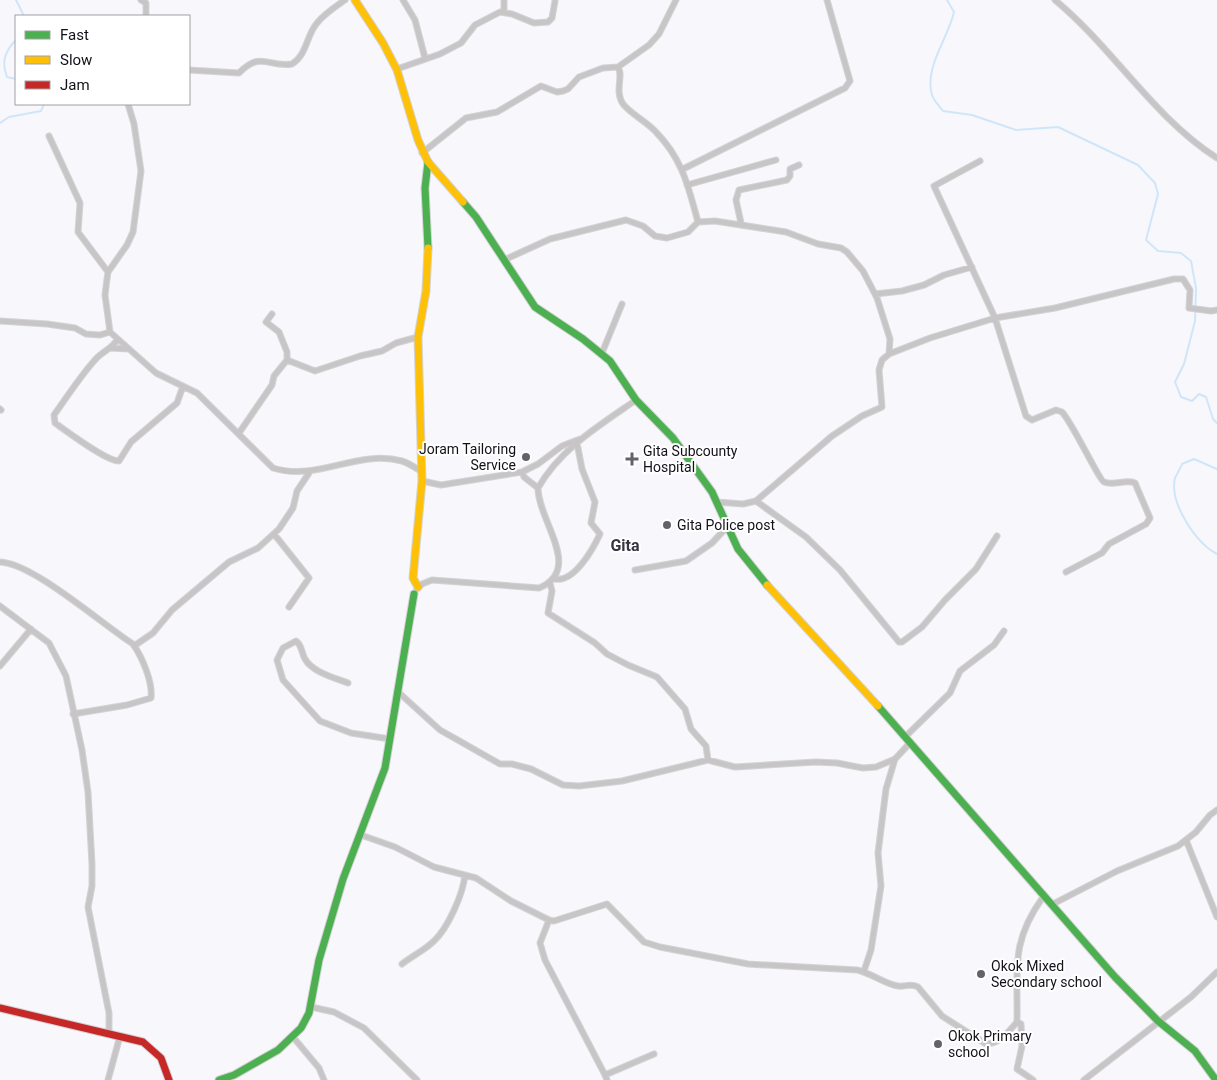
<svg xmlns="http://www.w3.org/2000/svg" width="1217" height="1080" font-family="Roboto,sans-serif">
	<rect width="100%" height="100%" fill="#f8f7fb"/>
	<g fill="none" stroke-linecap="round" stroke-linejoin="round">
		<path stroke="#cfe6f9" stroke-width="2" d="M16,0l8,16
			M947,0l7,12c-6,27 -30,55 -22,83 2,6 8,12 11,16l29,4 44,15 42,-3 80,38 17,18 3,11 -12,46 12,11 23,2 10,8 5,27 -1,33 -11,43 -9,18 6,15 11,4 7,-7 7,3 7,22 4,4
			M16,40c-11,11 -15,22 -9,37l9,2
			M0,123l9,-6 32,-6 3,-7
			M1217,469l-23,-10 -12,5c-2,5 -5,10 -7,14 -6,25 21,65 42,76"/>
		<g stroke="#d3d3d6" stroke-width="7">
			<path id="street" d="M141,0l5,3v13
				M403,0l12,20 10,38
				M504,0v12
				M1055,0c58,48 98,117 162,158
				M618,67c6,8 -4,24 5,37 9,11 23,17 33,28 27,28 32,54 42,90
				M397,69l43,-15 21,-11 14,-18 25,-13 12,2 22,9 14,-1 4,-4 3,-17
				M189,70l50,3c23,-23 29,-5 53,-9 15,-9 14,-28 25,-41 7,-9 18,-16 28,-23
				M128,104l6,20 7,47 -8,61 -6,13 -19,27 -1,7 -2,16 5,37 46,41 41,20 76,75c45,14 84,-19 129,-7 7,2 14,7 20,11
				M49,136l31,67 -2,29 30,40
				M422,153l44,-35 31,-6 44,-26 16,6 6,-1 5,-2 11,-12 24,-9 15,-1 31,-22 10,-11 17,-34
				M980,161l-46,25 61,132 31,98 6,4 24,-10 6,2c10,10 37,68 42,70 10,4 22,-3 31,1l15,35 -4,6 -37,20 -7,9 -36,19
				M683,169l162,-81 5,-7 -23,-81
				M687,185l89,-25
				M741,223l-5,-23 3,-10 48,-10 3,-4v-7l9,-4
				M504,260l46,-21 76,-19 17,6 12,10 12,2 21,-6 10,-10 17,-1 71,11 32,12 23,4 6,4 16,19 14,27 13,41 -1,15
				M875,294l27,-3 22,-6 20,-10 28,-8
				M0,321l47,3 28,4 11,6 14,1 10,-3
				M117,340c-5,9 -16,12 -23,21 -15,17 -27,36 -40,54l1,8c13,9 51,38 64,38l12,-19 46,-39 6,-17
				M110,348l19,1
				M602,353l20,-49
				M287,360l28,11 45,-15 22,-5 14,-8 22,-6
				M0,409l1,1
				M239,433l33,-48 2,-9 13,-16v-8l-8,-20 -13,-10 6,-8
				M522,472l2,5 14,11
				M422,481l19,4 81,-13 16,-8 24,-18 18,-7
				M756,501l50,36 34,33 59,72h3l20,-15 23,-27 31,-31 21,-33
				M717,502l26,2 13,-3 76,-65 30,-20 20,-9 -3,-37 3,-10 7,-6 41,-16 65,-20 60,-10 119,-29h9l7,11 -1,18 22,3 6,-1
				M274,534l35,44 -20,29
				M0,562c33,1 103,63 133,82 9,13 20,38 18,54l-24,7 -54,9
				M635,570l51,-9 26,-18 14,-15
				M555,579c19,4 38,-30 45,-45l-9,-11 4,-21 -13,-33 -5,-26
				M550,583l2,8 -4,22 47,30 12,11 21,11 29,12 28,32 6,20 15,17 2,14
				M417,589l5,-5 10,-4 107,8c45,-19 -1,-67 -1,-100 22,-39 62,-63 98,-88
				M0,606l49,37 17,33 16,74 6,42 4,72v22l-4,21 21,106v20
				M134,646l19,-13 19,-23 57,-48 29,-14 21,-19 14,-21 4,-17 12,-18
				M0,666l31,-37
				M348,683c-13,-5 -36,-11 -43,-24 -4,-7 -3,-14 -9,-18l-13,7 -6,12 6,20 37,41 31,12 39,6
				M397,691l43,39 16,9 44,25h12l19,5 32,16 16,1 43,-5 86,-21 27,7 81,-5 21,1 26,5 13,-1 19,-8 15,-16
				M905,737l45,-44 10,-22 34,-26 10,-14
				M361,835l34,12 39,20 42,11 35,23 38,19 5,1 53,-17 37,38 16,5 88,17 109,6c14,3 30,15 41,16 8,1 12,-3 20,1l24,29 44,28c14,0 23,-13 31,-22
				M1186,840l31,77
				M1051,905l66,-34 61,-25 18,-14 14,-17 7,-5
				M549,920l-9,23 5,17 60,115
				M402,964c10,-8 23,-14 32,-23 14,-13 29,-47 31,-66
				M864,971l7,-21 10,-64 -3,-33 8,-64 9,-30
				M311,1007l23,5 30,16 53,52
				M293,1037l26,31 5,12
				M108,1080l12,-44
				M607,1080l-2,-5 49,-21
				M1033,1080l-16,-11 5,-23 -1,-22 -4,-2c1,-53 -7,-79 26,-125
				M1084,1080l107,-83 26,-25"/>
		</g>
		<g stroke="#d3d3d6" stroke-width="9">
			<path id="fast" d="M463,202l13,15 59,90 48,32 27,22 26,39 37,38 39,54 26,57 29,36
				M428,248l-3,-60 3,-26
				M878,706l237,271 43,44 37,30 21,29
				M219,1080l15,-5 44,-25 23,-22 8,-15 10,-53 24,-81 42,-111 29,-174"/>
		</g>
		<g stroke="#d3d3d6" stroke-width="9">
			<path id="slow" d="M355,0l28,43 14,27 21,70 10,22 35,40
				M767,585l111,121
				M418,587l-5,-9 9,-97 -4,-144 8,-46 2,-43"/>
		</g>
		<g stroke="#d3d3d6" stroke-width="9">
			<path id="jam" d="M0,1008l143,34 18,16 8,22"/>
		</g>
		<use href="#street" stroke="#c8c5c6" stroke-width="5"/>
		<use href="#fast" stroke="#4caf50" stroke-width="7"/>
		<use href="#slow" stroke="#ffc107" stroke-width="7"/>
		<use href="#jam" stroke="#c62828" stroke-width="7"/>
	</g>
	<g fill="#636267" stroke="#fff" stroke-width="2">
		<circle cx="526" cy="457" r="5"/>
		<path d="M629.5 451.5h5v5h5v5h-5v5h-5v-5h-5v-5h5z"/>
		<circle cx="667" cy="525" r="5"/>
		<circle cx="981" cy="974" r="5"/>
		<circle cx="938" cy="1044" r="5"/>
	</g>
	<g text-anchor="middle" stroke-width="4" stroke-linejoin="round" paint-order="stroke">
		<g font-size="14" fill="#131118" stroke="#fff" text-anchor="start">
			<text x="516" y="454" text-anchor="end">Joram Tailoring<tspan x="516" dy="16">Service</tspan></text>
			<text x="643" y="456">Gita Subcounty<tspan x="643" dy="16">Hospital</tspan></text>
			<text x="677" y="530">Gita Police post</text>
			<text x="991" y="971">Okok Mixed<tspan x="991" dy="16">Secondary school</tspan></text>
			<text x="948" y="1041">Okok Primary<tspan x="948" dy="16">school</tspan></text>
		</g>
		<g font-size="16" font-weight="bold" fill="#383443" stroke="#fff">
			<text x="625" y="551">Gita</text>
		</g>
	</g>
	<rect x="15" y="15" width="175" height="90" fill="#ffffff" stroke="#a1a0a3"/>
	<rect x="25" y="31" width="25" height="8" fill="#4caf50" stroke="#a1a0a3"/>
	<text x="60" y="40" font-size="15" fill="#131118">Fast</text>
	<rect x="25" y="56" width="25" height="8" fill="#ffc107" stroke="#a1a0a3"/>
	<text x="60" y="65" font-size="15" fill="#131118">Slow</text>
	<rect x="25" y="81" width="25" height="8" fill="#c62828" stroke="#a1a0a3"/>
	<text x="60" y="90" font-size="15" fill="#131118">Jam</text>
</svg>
